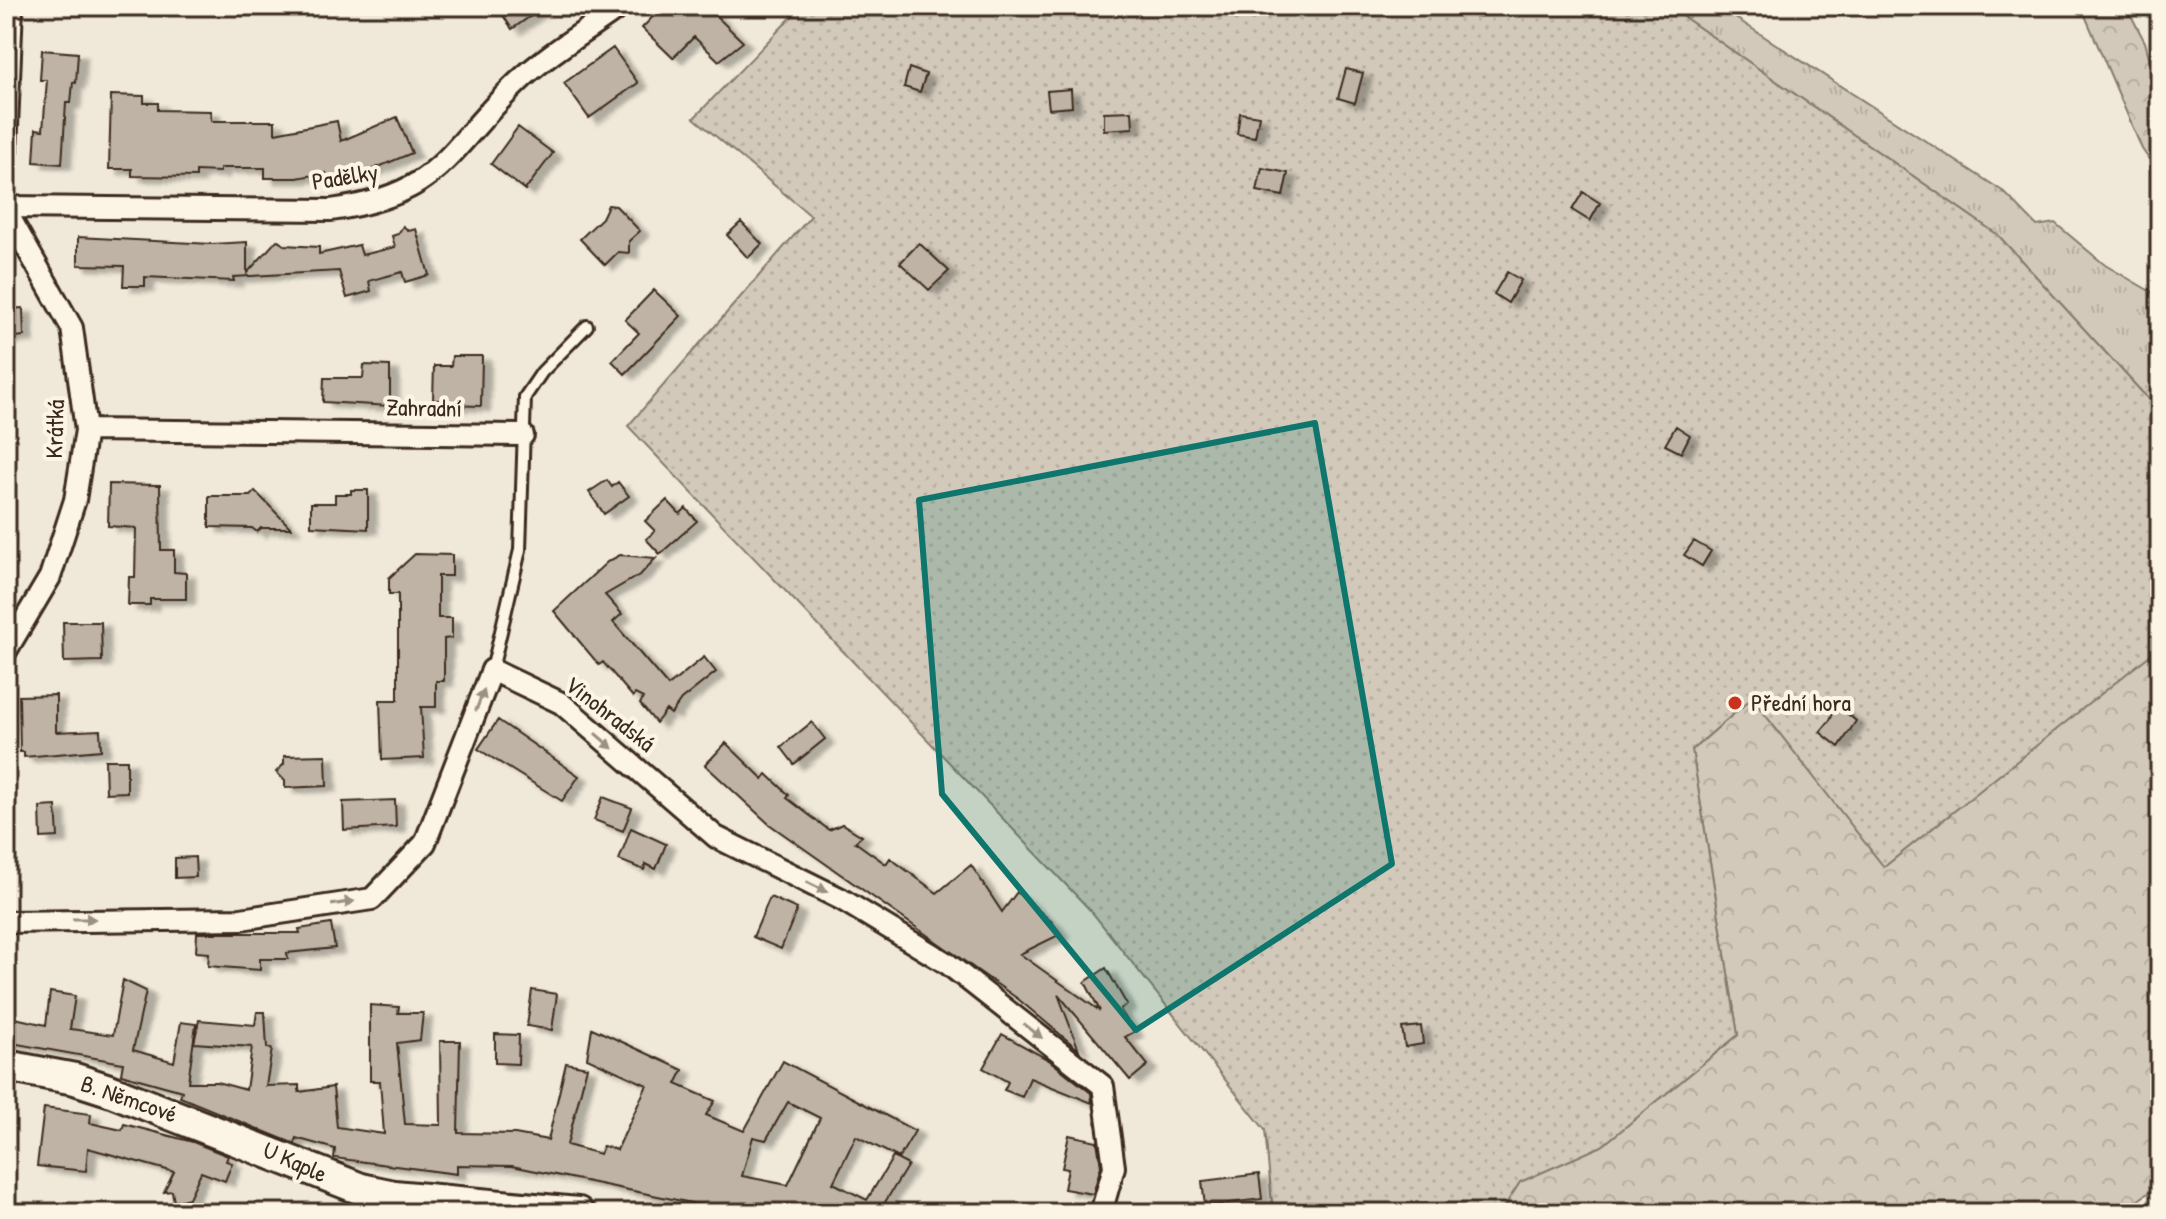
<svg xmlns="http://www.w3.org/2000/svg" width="2166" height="1219" font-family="'Patrick Hand',sans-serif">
	<defs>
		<pattern id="grass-tufts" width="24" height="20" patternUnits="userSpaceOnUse" patternTransform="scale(2)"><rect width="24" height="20" fill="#d2c9ba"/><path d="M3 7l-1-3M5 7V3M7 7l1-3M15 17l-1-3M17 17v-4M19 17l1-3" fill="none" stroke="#b5ad9f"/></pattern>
		<pattern id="forest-crowns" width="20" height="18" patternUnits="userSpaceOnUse" patternTransform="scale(2)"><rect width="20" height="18" fill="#d2c9ba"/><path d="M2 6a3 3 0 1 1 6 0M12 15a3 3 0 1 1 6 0" fill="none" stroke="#b5ad9f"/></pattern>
		<pattern id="garden-dots" width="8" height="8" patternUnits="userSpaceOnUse" patternTransform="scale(2)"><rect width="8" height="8" fill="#d2c9ba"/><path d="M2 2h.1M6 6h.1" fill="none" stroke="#b5ad9f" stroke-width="1.8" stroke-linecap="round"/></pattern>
		<filter id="shadow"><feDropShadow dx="9" dy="5" stdDeviation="2" flood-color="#0004"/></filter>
	</defs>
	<rect width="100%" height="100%" fill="#f0e9d9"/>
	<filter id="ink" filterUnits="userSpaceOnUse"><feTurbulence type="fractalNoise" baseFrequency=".0125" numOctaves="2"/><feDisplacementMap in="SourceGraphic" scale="16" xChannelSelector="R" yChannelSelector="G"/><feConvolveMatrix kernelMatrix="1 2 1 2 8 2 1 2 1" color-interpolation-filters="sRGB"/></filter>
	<g filter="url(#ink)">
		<path fill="url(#grass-tufts)" stroke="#867a6c" stroke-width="2" d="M1668,6h49l287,186 33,34 18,-3 50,42 55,32v115l-162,-177z"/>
		<path fill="url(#forest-crowns)" stroke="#867a6c" stroke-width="2" d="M2081,6h45l19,36 6,22 9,-2v113l-18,-26z
			M2160,645v539l-39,29h-621l20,-31 82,-36 136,-111 -46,-285 60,-52 133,168z"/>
		<path fill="url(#garden-dots)" stroke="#867a6c" stroke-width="2" d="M802,6h866l330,229 162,177v235l-276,220 -132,-169 -60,52 46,285 -136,111 -82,36 -20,31h-227l-8,-83 -174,-219 -463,-485 183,-210 -117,-98z"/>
		<path fill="#beb3a4" stroke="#3b2a1e" stroke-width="2" fill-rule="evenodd" filter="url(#shadow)" d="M497,6h48l-33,23z
			M663,6h43l37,36 -24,19 -25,-24 -21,21 -31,-30z
			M613,48l25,35 -49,35 -25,-35z
			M42,50l36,3 -2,30 -3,-1 -2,21h-5l-4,61 -28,-2 2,-33 7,1 4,-50h-7z
			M909,68l17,6 -6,18 -16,-5z
			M1346,69l17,4 -8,30 -17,-5z
			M1071,89l1,18 -23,2 -2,-18z
			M111,95l33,1v7h14v7l53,1v10h64v12l62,-12 4,20 56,-24 15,36 -60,25 -24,5 -2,-10 -29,5h-32v-10h-45v4l-24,-1v6l-64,-1v-7h-23z
			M1132,111l1,17 -29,2v-18z
			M1240,113l19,3 -4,21 -18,-3z
			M518,127l35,26 -28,37 -34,-26z
			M1262,168l26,5 -5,23 -26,-5z
			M1583,192l17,11 -10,18 -18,-11z
			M608,205l8,1 24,25 -11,10v12l-11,-1 -13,13 -25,-26 22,-21z
			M741,222l21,22 -14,14 -21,-23z
			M403,226l6,5 7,-2 13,46 -24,7 -3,-10 -33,9 2,10 -24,7 -8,-27 -106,6 1,4 -89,-4v9h-22l1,-20 -46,-1v-28l134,7 35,-2v31l30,-33 7,5 35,2v7l40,-9 3,10 33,-8 -3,-11 6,-2z
			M919,243l30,28 -20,19 -29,-27z
			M1507,272l14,8 -13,23 -14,-9z
			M654,290l27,26 -56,58 -13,-13 27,-28 -14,-13z
			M23,308l1,28 -18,2v-29z
			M452,356h30l-1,50 -34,-1 -5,-5h-9l1,-34h17z
			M364,365l26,1v40l-67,-4 1,-24h39z
			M1676,426l14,9 -9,18 -16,-8z
			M607,480l5,7 6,-5 11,14 -25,18 -15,-22z
			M109,484l51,1 1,65h13v22l12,1v26h-36v6h-22l1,-28h6l1,-49 -28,-2z
			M351,490h17v39l-57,-3v-23h24v-9h16z
			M255,491l36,37h-30l-4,4 -5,-4 -43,-1v-31h41z
			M667,500l13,14 6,-6 11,13 -37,33 -14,-15 9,-8 -10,-10z
			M1694,541l17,10 -9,15 -18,-11z
			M415,554l37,1v21h-14v42h14v20l-8,1v42h-8v26h-15l3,51 -42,2 -2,-60h18v-106h-9v-16z
			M620,555l36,3 -15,16 -36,21 17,19 -9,8 55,64 36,-29 12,15 -35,28 -10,14 -5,-4 -10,13 -16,-19 3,-6 -8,-4 -2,3 -30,-35 -4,3 -45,-54 53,-49z
			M63,622h38l1,39 -38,1z
			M56,695v37l44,-2 1,20 -77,7v-5h-4l-1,-56z
			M1836,704l20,17 -17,26 -19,-15 10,-12z
			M498,720l81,56 -17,25 -84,-52z
			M812,722l13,17 -31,25 -13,-17z
			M726,743l37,36 4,-5 22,21 -2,3 42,32 13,-6 20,12 -7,6 31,22 4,-6 47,35 34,-28 31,47 15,-20 35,30 9,12 -41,20 80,57 -15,-29 21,-14 21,37 -7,4 14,23 -9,5 23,28 -18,15 -72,-86 21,56 -61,-51 -249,-175 -64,-59z
			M326,755l1,31 -42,2v-7l-9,-9 8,-8v-8z
			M105,760h22v32l-21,1z
			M603,797l29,11 -9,23 -29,-11z
			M395,800l1,27 -52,3 -1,-28z
			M56,806l2,31 -17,1 -1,-31z
			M631,828l35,16 -10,25 -10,-5 -2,6 -25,-10z
			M195,857l1,20 -21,1v-20z
			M770,897l27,12 -16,40 -28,-12z
			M331,924l4,24 -48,5 1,6h-28v11l-52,-4 1,-13 -13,-1 1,-19h103l-1,-4z
			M123,980l23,11 -13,59 41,12 7,-40 15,2 -8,58h29l29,8 6,-43 -58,-4 5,-23 56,5 2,-13h8l2,36 5,1 -6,37 33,-1v7l34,-5 4,40 47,7 -4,-53h-10v-76l29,2 -1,6h25l-3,27 -23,3 8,81 36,1 -1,-84h20l-2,92 57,1 33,6 18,-77 21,4 -20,78 33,9 3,-8 14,4 30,-65 -60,-27 5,-30 91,42 -7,14 39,17 -9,14 38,16 39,-70 132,70 -16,27 -43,-22 -23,47 34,17 26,-43 15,8 -26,42 12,6h-154l-228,-47 -55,-1v9l-123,-16 1,-9 -39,-11 -1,6 -115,-47 2,-6 -61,-17 2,-11 -117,-21v-26l40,9 4,-33 25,4 -5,33 43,6zM788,1102l32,16 -32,67 -46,-9 11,-39 13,3z
			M532,990l25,4 -5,36 -25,-4z
			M1421,1026l2,18 -18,3 -3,-19z
			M495,1034l24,1 -1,29 -23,-1z
			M1002,1034l47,26 42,33 1,10 -62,-25 -8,19 -18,-7 4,-8 -25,-14z
			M44,1108l47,6 -1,9 32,7 2,-6 69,18 35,14 -2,5 6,2 -7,18 -24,-9 -12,26 -15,4 -2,-11 -8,1 10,-20 -86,-24 -2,23 -49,-5z
			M1069,1135l28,6 4,25 -8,28 -29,-5 4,-20 -6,-1z
			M1259,1174l3,25 -57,7 -3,-25z"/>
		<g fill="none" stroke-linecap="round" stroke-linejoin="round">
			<g stroke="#3b2a1e" stroke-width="16">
				<path id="lane" d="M492,670l28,-120 5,-153 17,-25 45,-46"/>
			</g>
			<g stroke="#3b2a1e" stroke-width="26">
				<path id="street" d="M6,151l6,-145
					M6,207l325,3c112,-16 113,-57 186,-127 30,-29 70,-52 104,-77
					M6,211l66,117 14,102 -11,70 -25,77 -44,74
					M86,430l437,5
					M6,922l235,-3 131,-20 53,-56 67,-173 69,33 155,134 125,62 107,65 155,122 11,81 -13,46"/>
			</g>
			<g stroke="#3b2a1e" stroke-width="36">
				<path id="secondary" d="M6,1066l69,13 34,11 252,99 33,7 184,17"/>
			</g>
			<use href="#lane" stroke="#fcf5e5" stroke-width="10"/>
			<use href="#street" stroke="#fcf5e5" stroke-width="20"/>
			<use href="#secondary" stroke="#fcf5e5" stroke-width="30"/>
		</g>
		<defs><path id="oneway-solid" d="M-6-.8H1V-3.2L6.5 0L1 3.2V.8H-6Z" transform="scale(2)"/></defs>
		<g fill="#9c9082">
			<use href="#oneway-solid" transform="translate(480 700) rotate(-69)"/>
			<use href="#oneway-solid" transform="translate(604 741) rotate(41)"/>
			<use href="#oneway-solid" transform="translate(817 887) rotate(26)"/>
			<use href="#oneway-solid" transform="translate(343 903) rotate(-9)"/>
			<use href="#oneway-solid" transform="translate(84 919)"/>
			<use href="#oneway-solid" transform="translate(1033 1031) rotate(38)"/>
		</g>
	</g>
	<path fill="#0f766e" fill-opacity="0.2" stroke="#0f766e" stroke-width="6" stroke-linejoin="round" d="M1315,423l77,441 -256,166 -194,-236 -23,-294z"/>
	<circle fill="#c8321e" stroke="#fcf5e5" stroke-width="3" cx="1735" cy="703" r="8"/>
	<g text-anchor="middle" stroke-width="8" stroke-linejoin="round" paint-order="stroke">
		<g font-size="24" fill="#3b2a1e" stroke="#fcf5e5">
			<text transform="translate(345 177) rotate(-9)" y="8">Padělky</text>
			<text transform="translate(424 408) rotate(1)" y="8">Zahradní</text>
			<text transform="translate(55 429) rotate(-88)" y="8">Krátká</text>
			<text transform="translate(610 714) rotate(38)" y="8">Vinohradská</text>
			<text transform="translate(129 1099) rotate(19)" y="8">B. Němcové</text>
			<text transform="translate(295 1162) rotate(24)" y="8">U Kaple</text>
		</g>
		<g font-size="24" fill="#3b2a1e" stroke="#fcf5e5" text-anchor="start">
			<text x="1751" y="711">Přední hora</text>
		</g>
	</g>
	<rect width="2166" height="1219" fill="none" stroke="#fcf5e5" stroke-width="32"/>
	<rect x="16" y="16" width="2134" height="1187" fill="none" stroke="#3b2a1e" stroke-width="3" filter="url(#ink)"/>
</svg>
